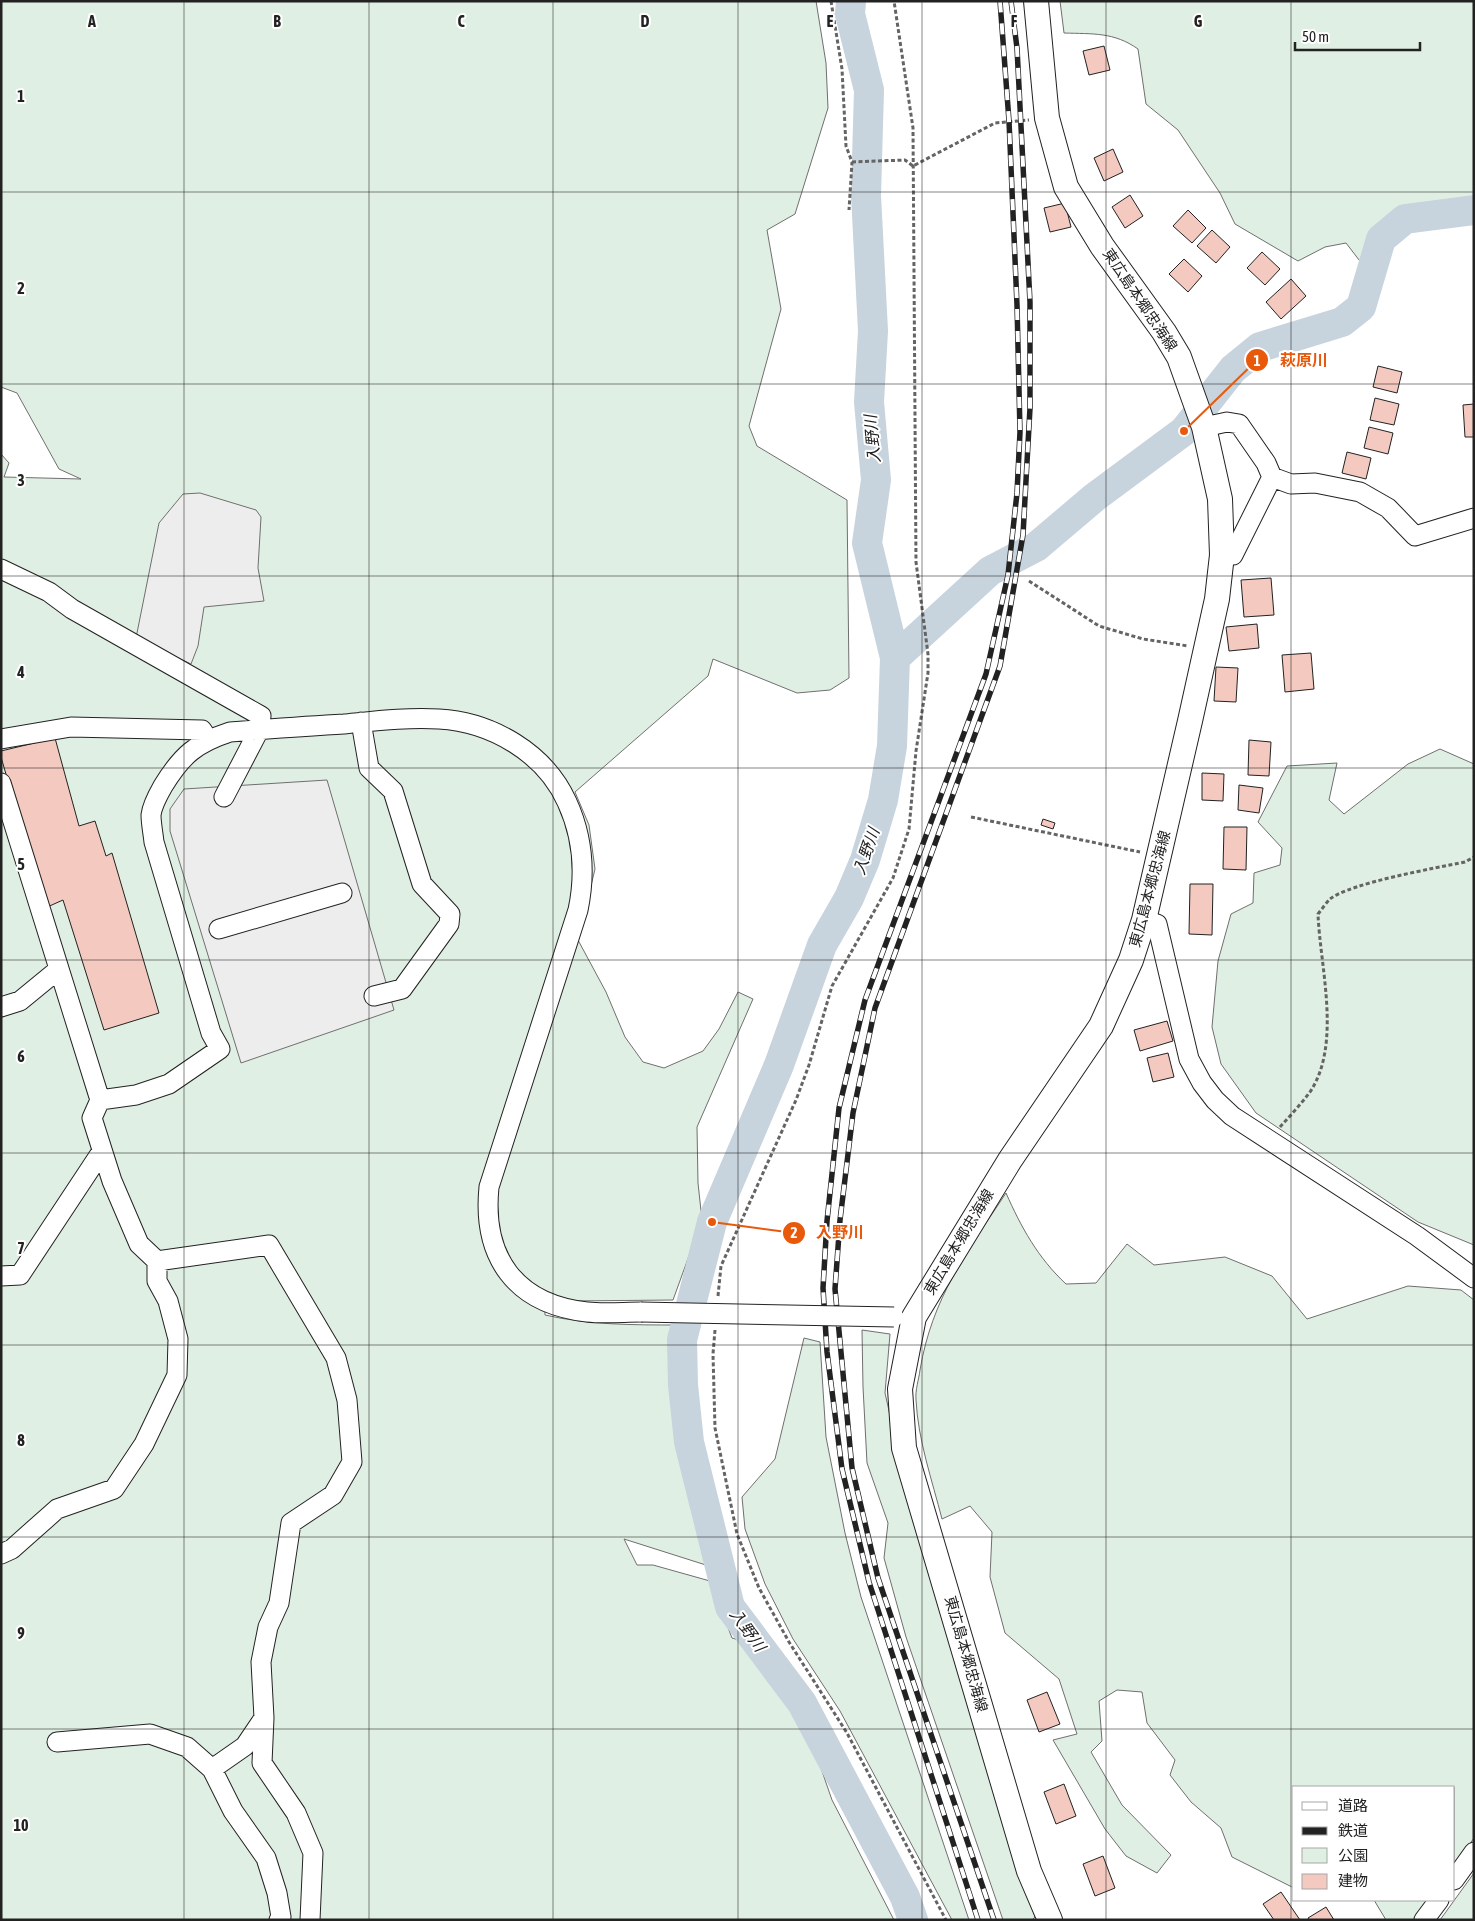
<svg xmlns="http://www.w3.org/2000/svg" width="1475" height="1921" font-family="'Asap Condensed','Noto Sans JP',sans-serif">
	<rect width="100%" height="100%" fill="#fff"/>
	<path fill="#e0efe3" stroke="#6f6f6f" d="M1,1h815l10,62 2,45 -33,106 -28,16 14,79 -32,117 8,20 90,54 2,178 -19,12 -33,3 -84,-34 -5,17 -133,116 14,33 6,44 -17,71 28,52 19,45 18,25 21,6 39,-17 16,-22 19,-37 15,7 -56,128 1,56 4,37 -29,80 -104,1 -25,-9 1,23c43,10 89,10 133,10l-4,86 19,95 16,60 -85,-27 13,26h16l57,16 22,57 21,6 25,28 26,47 28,81 62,120h-893v-1466l8,9 -5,14 77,2 -22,-10 -42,-76 -16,-6z
		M1060,1h414v206l-72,8 -25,23 -11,31 -20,-26 -21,4 -27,14 -63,-37 -15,-31 -42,-63 -32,-26 -8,-55c-24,-17 -45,-15 -74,-16z
		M1440,749l34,15v481l-56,-23 -162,-109 -35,-49 -9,-37 6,-66 13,-47 22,-11 1,-30 26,-8 2,-17 -24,-26 29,-56 50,-3 -8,37 15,14 64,-50z
		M1006,1193c15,34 32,65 60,91l30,-1 31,-39 27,21 71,-8 47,19 35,43 101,-33 53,4 13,10v538l-20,28v-79h-160v101l-62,-31 -11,-29 -30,-26 -21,-27 5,-15 -28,-37 -5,-31 -25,-2 -18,11 3,40 -11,11 31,53 49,50 -14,18 -31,-17 -21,-27 -52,-89 24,-6 -18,-55 -54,-46 -15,-56 2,-45 -22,-26 -28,13c-10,-39 -24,-79 -26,-119 -1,-10 3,-21 4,-30 12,-72 47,-118 86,-177z
		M862,1330l28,4 -5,59 28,125 122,399 -3,3h-29l-97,-283 -22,-79 4,-35 -21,-60 -4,-76z
		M804,1338l16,4 6,95 19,96 16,64 108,323h-17l-112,-209 -47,-72 -28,-55 -20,-55 -3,-32 33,-38z
		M1474,1873v47h-34z
		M1374,1900h56l-15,20h-29z"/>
	<path fill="#ededed" stroke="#6f6f6f" d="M200,493l56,17 5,7 -3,51 6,33 -60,6 -6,39 -7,18 -55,-26 23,-115 24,-29z
		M327,780l67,230 -153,53 -71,-232v-22l14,-20z"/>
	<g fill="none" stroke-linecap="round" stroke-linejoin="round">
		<path stroke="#c7d3dd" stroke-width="30" d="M851,1l-1,13 19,76 -3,105 7,136 -4,71 7,78 -9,63 28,115 -3,88 -9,54 -18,60 -16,38 -27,47 -43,120 -67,157 -30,118 1,45 6,57 41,165 72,96 103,194 8,23
			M895,658l95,-87 46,-24 59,-50 89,-66 49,-62 27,-22 82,-25 19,-15 20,-68 24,-20 69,-9"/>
	</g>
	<path fill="#f3c9c0" stroke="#222" d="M1104,46l6,24 -21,5 -6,-24z
		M1113,149l10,23 -19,9 -10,-23z
		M1130,195l13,21 -18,12 -13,-21z
		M1065,203l6,24 -21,5 -6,-24z
		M1188,210l18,18 -14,15 -19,-17z
		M1212,230l18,17 -14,16 -19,-17z
		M1262,252l18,17 -15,16 -18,-17z
		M1184,259l18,17 -14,16 -19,-18z
		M1291,279l15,17 -25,23 -15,-17z
		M1378,366l24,6 -5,21 -24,-6z
		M1375,398l24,6 -5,21 -24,-5z
		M1474,404v33h-9l-2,-32z
		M1369,427l24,6 -5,21 -24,-6z
		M1347,452l24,6 -5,21 -24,-6z
		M1271,578l3,37 -30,2 -3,-37z
		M1257,624l2,24 -30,3 -3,-24z
		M1311,653l3,36 -29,3 -3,-37z
		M1216,667l22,1 -2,34 -22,-1z
		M55,738l24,88 16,-5 11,35 6,-3 47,160 -55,17 -41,-130 -18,8 -44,-151v-6z
		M1249,740l22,2 -2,34 -21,-1z
		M1202,773l22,1 -1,27 -21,-1z
		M1239,785l24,3 -4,25 -21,-3z
		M1043,819l12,4 -2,6 -12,-4z
		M1224,827h23l-1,43 -23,-1z
		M1190,884h23l-1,51 -23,-1z
		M1167,1021l6,20 -33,10 -6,-21z
		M1168,1053l6,24 -21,5 -6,-24z
		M1047,1692l13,32 -21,8 -12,-32z
		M1064,1784l12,32 -20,8 -12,-32z
		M1103,1856l12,32 -20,8 -12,-32z
		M1281,1892l19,28h-26l-11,-16z
		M1326,1907l8,13h-25l-1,-2z"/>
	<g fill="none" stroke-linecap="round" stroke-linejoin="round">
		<g stroke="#222" stroke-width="21">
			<path id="minor" d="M1204,427l23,-5 12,2 27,39 6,14 19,7 24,-1 45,9 28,16 27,28 59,-18
				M1222,555h11l39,-78
				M1,569l48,23 23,17 189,107 -2,14 -35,67
				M361,722l8,46 24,23 29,93 28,30 -1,10 -47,65 -28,7
				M1,739l70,-12 131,3 6,9
				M1,783l99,317 36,-5 33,-11 51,-35 -9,-16 -57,-191c-1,-9 -3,-19 -3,-27 1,-9 8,-22 12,-29 19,-31 33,-43 67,-54 38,-3 76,-6 114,-8 31,-3 64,-7 95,-5 53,3 106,34 128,83 16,35 19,70 11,108l-89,277c-7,70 26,117 98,125 18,2 37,0 54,0
				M1144,920l13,4 32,135 13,24 13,17 17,16 185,120 57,42
				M219,929l123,-36
				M1,1007l19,-6 39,-32
				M100,1100l-8,18 20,63 27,63 18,17 112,-16 67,113 11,42 5,62 -19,33 -42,28 -12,80 -11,24 -7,35 3,56 -2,45 34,50 17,40 -3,67
				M1,1276l19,-1 82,-124
				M1,1554l11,-5 45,-40 57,-20 30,-45 33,-69 1,-36 -10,-38 -11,-20v-20
				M264,1718l-19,28 -33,23 21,42 33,47 11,35 4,24 -2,3
				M57,1742l93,-8 37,13 25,22
				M1454,1880l20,-28
				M1424,1920l15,-20"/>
		</g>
		<g stroke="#222" stroke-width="26">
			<path id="major" d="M1036,1l11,117 19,69 36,59 62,86 15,25 25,70 16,72 2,56 -5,44 -27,122 -46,199 -13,40 -30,66 -91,134 -96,157 -14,72 4,59 125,423 21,49"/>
		</g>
		<path stroke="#646464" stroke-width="3" stroke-dasharray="4 2.5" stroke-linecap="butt" d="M831,1l11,68 4,77 6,16 -3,48
			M852,162l53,-2 8,6 82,-43 34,-3
			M1029,581l70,45 44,13 45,7
			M971,817l169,35
			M1280,1127c10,-11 21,-23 30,-35 32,-48 10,-125 8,-178 4,-5 8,-11 12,-15 20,-16 106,-31 135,-37l9,-5
			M718,1296l3,-30 75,-166 13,-35 23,-79 61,-108 16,-49 7,-78 12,-78v-19l-12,-92 -3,-434 -19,-127
			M715,1330l-2,24 2,74 22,106 22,54 30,54 58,91 99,187"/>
		<use href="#minor" stroke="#fff" stroke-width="19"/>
		<use href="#major" stroke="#fff" stroke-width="24"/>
		<g stroke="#222" stroke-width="5.5">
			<path id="rail" d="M978,1920l-109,-338 -27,-113 -15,-117 -4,-64 4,-67 12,-113 26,-108 121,-326 22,-99 9,-82 3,-61 -3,-127 -8,-184 -9,-120
				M994,1920l-116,-342 -26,-110 -17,-179 5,-69 13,-107 22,-105 125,-342 23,-131 7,-127v-106l-13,-254 -6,-47"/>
		</g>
		<use href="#rail" stroke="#fff" stroke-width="4" stroke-dasharray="11" stroke-linecap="butt"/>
		<g stroke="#222" stroke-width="21" stroke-linecap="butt">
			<path id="minor-bridge" d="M641,1312l253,5"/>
		</g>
		<use href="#minor-bridge" stroke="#fff" stroke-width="19"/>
	</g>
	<path fill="none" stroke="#222" stroke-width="1" stroke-opacity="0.55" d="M184,1v1919M369,1v1919M553,1v1919M738,1v1919M922,1v1919M1106,1v1919M1291,1v1919M1,192h1473M1,384h1473M1,576h1473M1,768h1473M1,960h1473M1,1153h1473M1,1345h1473M1,1537h1473M1,1729h1473"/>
	<g text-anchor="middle" stroke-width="4" stroke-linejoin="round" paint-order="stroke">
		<g font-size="15" fill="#222" stroke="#fff">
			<text transform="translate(1140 300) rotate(56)" y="5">東広島本郷忠海線</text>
			<text transform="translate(1150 889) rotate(-75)" y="5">東広島本郷忠海線</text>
			<text transform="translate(959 1242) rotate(-59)" y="5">東広島本郷忠海線</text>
			<text transform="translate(966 1654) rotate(74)" y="5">東広島本郷忠海線</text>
		</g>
		<g font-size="16" font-style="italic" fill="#222" stroke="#fff">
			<text transform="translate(872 439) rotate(-95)" y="6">入野川</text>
			<text transform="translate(866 851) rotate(-71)" y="6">入野川</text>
			<text transform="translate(748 1630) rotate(54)" y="6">入野川</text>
		</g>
	</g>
	<g font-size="16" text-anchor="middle" font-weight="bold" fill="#222" stroke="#fff" stroke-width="4" stroke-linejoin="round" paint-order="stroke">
		<text x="92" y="27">A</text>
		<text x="277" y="27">B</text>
		<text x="461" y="27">C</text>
		<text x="645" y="27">D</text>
		<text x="830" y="27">E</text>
		<text x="1014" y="27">F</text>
		<text x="1198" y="27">G</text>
		<text x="21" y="102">1</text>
		<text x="21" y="294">2</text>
		<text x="21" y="486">3</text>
		<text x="21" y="678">4</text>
		<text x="21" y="870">5</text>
		<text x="21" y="1062">6</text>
		<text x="21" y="1254">7</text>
		<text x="21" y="1446">8</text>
		<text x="21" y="1639">9</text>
		<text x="21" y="1831">10</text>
	</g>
	<path fill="none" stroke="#e8590c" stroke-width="2" d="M1184 431L1257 360M712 1222L794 1233"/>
	<g fill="#e8590c" stroke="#fff" stroke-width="2">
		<circle cx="1184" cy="431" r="5"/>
		<circle cx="712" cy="1222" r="5"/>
		<circle cx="1257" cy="360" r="12"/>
		<circle cx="794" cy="1233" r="12"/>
	</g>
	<g font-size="15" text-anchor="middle" font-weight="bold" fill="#fff">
		<text x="1257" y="366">1</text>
		<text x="794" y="1238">2</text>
	</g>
	<g font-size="16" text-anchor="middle" font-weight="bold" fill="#e8590c" stroke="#fff" stroke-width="4" stroke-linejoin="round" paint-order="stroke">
		<text x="1304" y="366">萩原川</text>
		<text x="840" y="1238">入野川</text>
	</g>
	<rect width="1475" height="1921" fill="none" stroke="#222222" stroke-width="5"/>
	<rect x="1292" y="1786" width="162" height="115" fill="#ffffff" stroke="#a7a7a7"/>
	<rect x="1302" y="1802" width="25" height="8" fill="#ffffff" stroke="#a7a7a7"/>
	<text x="1338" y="1811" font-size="15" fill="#222222">道路</text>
	<rect x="1302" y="1827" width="25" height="8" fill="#222222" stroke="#a7a7a7"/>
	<text x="1338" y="1836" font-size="15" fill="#222222">鉄道</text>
	<rect x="1302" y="1848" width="25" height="15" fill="#e0efe3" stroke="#a7a7a7"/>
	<text x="1338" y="1861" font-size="15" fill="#222222">公園</text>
	<rect x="1302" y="1874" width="25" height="15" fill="#f3c9c0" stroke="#a7a7a7"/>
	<text x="1338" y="1886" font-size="15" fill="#222222">建物</text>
	<path d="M1295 42v8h125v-8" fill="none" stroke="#222222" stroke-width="2.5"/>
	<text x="1302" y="42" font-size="15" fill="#222222" stroke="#ffffff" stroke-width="4" paint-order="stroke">50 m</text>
</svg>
